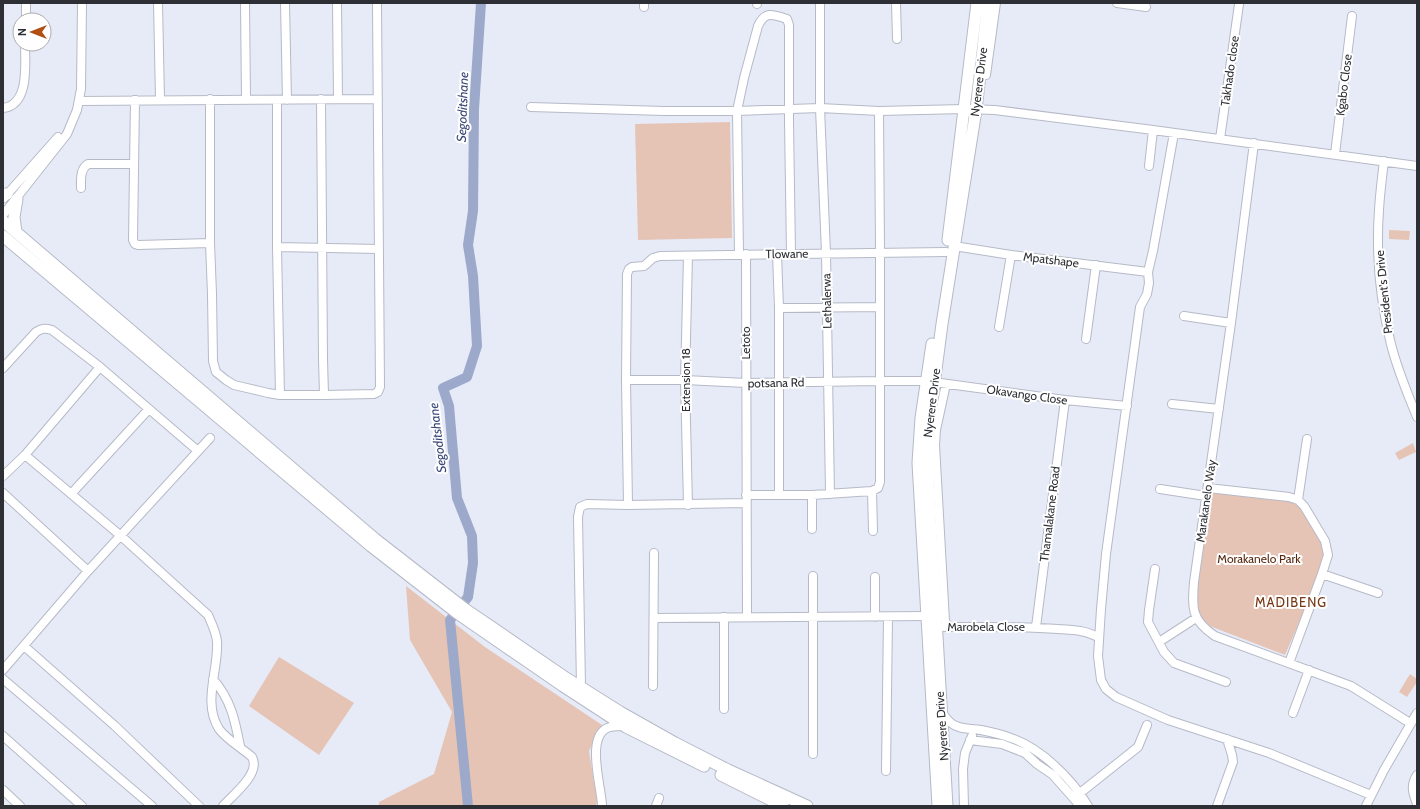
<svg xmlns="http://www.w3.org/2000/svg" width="1420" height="809" font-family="Cabin,sans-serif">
	<rect width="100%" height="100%" fill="#e7ebf8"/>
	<path fill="#e6c4b5" d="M730,122l2,116 -94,2 -3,-116z
		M1389,230l21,1 -1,9 -20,-1z
		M1413,443l3,9 -17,8 -4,-7z
		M1208,488l90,12 30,55 -43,100 -78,-30 -10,-13 -5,-11z
		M406,586l79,61 117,78 -13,26 8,50 -1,5h-217v-4l55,-28 18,-62 -42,-72z
		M279,657l75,46 -35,52 -70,-49z
		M1410,674l7,5v3l-10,15 -8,-5z"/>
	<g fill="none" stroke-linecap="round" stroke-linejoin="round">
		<path stroke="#9da9ca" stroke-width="10" d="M468,806l-18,-186 18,-23 5,-34 -1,-27 -15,-38 -8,-92 -6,-18 24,-11 10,-31 -4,-70 -5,-31 5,-34 1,-102 7,-106"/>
		<g stroke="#b6bac7" stroke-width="10">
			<path id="minor" d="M158,3l2,97
				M245,3l1,96
				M285,3l2,97
				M337,3l1,96
				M644,3v4
				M757,3v1
				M820,3v105l6,145 4,241
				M896,3l1,36
				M1117,3l29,4
				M26,20v-17
				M986,75l10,-72
				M321,99l2,260 1,36 50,-1 4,-2 2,-5 -3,-384
				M135,100l-2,140 2,4 3,1 72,-2v-144
				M277,100v147l3,148
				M79,101l299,-2
				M531,107l133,4h73l83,-3 59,3 85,-2 31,1 158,20 264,36
				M3,108c27,-3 22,-45 22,-64
				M1174,133l-21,118 -5,21 1,11 -2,11 -7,13 -34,247 -5,55 -3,47 3,24 5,9 10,8 52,23 101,33 102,42
				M1220,139l19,-135
				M1254,143l-23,180 -37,259c-2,26 -3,38 21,54l136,50 59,37
				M1335,154l17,-138
				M1384,161c-2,16 -4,32 -5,49 -3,42 1,88 11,130 6,27 17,52 27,77
				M1149,166l4,-36
				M81,188c0,-9 -1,-19 7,-24h46
				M4,198l54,-61
				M3,215l64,-81 10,-24 4,-21 1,-86
				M210,243l2,51 1,67 3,11 10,8 8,5 34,8 12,2h44
				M954,246l57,9 137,17
				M277,247l102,2
				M739,254l-2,-143 7,-33 14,-52c7,-15 14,-12 29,-7l2,6v97l2,131
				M746,254l1,363
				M777,254l2,54v187
				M688,256l-3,124 3,125
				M779,308l100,-1
				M1184,316l47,7
				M999,327l12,-72
				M1086,339l10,-74
				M3,368l33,-36c6,-4 9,-4 16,-2l48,37 98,84
				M626,380h59l61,3 133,-2h47l139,19 62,6
				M946,384l-10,46 -1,15 10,176 4,6
				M1172,404l47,5
				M25,455l96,81 87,79c4,9 8,17 9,26 2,29 -15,61 2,88 8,11 23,19 33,28 9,16 -18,37 -29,49
				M3,476l22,-21 75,-88
				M1208,488l81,9 9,3 6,6 21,35 3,14 -6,19 -33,89
				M1160,489l46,7
				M872,491l1,40
				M3,493l85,78
				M71,494l78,-85
				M746,495h66l60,-4 6,-3 2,-6v-230l-1,-141
				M812,495v34
				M1298,500l9,-61
				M628,505l-2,-125 1,-106 2,-5 3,-2 12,-1 9,-8 7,-2 286,-4
				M1155,569l-6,41 -1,12 16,30 10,11 52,19
				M1322,574l56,19
				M813,576v178
				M875,617v-40
				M654,618l274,-2
				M944,627c38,0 76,-1 114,2 14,1 29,1 41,9
				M1036,627l29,-227
				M1159,642l37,-24
				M24,646l91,80 84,80
				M3,670l85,-99 122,-133
				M3,679l149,127
				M213,679c18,21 22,41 27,67
				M653,686l1,-133
				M581,687l-3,-170 2,-10 7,-3 41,1 118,-2
				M724,709v-92
				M941,711c3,4 6,9 10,12 8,7 20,5 30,7 10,2 20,4 30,8 30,10 61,41 77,68
				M1293,713l16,-43
				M3,736l79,70
				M970,740l32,4 23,9 12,11 16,11 23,26 3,5
				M886,771l2,-154
				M1417,775c-7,11 -4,18 0,29
				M3,790l17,16
				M1080,793l58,-46 9,-22
				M602,806c0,-18 -18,-72 8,-79 5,-1 11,-1 16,-1
				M656,806l3,-8
				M964,806l-1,-37 2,-16 7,-17
				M1217,806l16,-44 -1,-7 -5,-16
				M1366,806l18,-36 33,-57"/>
		</g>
		<g stroke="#b6bac7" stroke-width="13">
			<path id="major" d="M3,194h4
				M3,221l372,318 90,70 101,69 54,34 55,31 53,27 79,36
				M16,232l-2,-15 3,-18
				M3,236l368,310 86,67 106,73 63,41 78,39
				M948,240l29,-237
				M932,344l-11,74 -3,45 20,343
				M721,775l62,31
				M947,806l-19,-323 -1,-44 3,-24 12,-91 34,-214 12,-107"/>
		</g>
		<use href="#minor" stroke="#fff" stroke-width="8"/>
		<use href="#major" stroke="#fff" stroke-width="11"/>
	</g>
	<g text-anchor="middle" stroke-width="4" stroke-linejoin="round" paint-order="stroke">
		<g font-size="12" fill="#2d2f34" stroke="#fff">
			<text transform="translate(1230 71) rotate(-82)" y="4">Takhado close</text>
			<text transform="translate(979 82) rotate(-83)" y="4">Nyerere Drive</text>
			<text transform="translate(1344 85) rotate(-83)" y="4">Kgabo Close</text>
			<text transform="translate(787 254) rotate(-1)" y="4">Tlowane</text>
			<text transform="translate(1051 260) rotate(7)" y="4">Mpatshape</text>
			<text transform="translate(1384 292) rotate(-96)" y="4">President's Drive</text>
			<text transform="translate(827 301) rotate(-91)" y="4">Lethalerwa</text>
			<text transform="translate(746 343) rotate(-90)" y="4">Letoto</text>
			<text transform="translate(686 380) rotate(-90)" y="4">Extension 18</text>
			<text transform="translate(776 383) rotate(-1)" y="4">potsana Rd</text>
			<text transform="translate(1027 395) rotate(8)" y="4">Okavango Close</text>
			<text transform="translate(932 403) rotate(-83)" y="4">Nyerere Drive</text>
			<text transform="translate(1206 501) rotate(-82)" y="4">Marakanelo Way</text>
			<text transform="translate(1050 514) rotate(-83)" y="4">Thamalakane Road</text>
			<text x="986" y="631">Marobela Close</text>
			<text transform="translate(942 726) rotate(-94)" y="4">Nyerere Drive</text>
		</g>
		<g font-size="12" fill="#57280e" stroke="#fff">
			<text x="1259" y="563">Morakanelo Park</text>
		</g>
		<g font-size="13" font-style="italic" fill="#3a4877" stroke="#fff">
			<text transform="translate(462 107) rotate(-88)" y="5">Segoditshane</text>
			<text transform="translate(437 438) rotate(-97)" y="5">Segoditshane</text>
		</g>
		<g font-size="13" letter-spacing="1" fill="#753613" stroke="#fff">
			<text x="1291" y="607">MADIBENG</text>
		</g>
	</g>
	<rect width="1420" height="809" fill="none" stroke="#2d2f34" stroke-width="8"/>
	<g transform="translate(32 32) rotate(270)"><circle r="19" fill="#ffffff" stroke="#abacae"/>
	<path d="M0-3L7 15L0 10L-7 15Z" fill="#b14f13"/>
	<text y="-6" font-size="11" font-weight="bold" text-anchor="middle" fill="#2d2f34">N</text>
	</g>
</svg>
